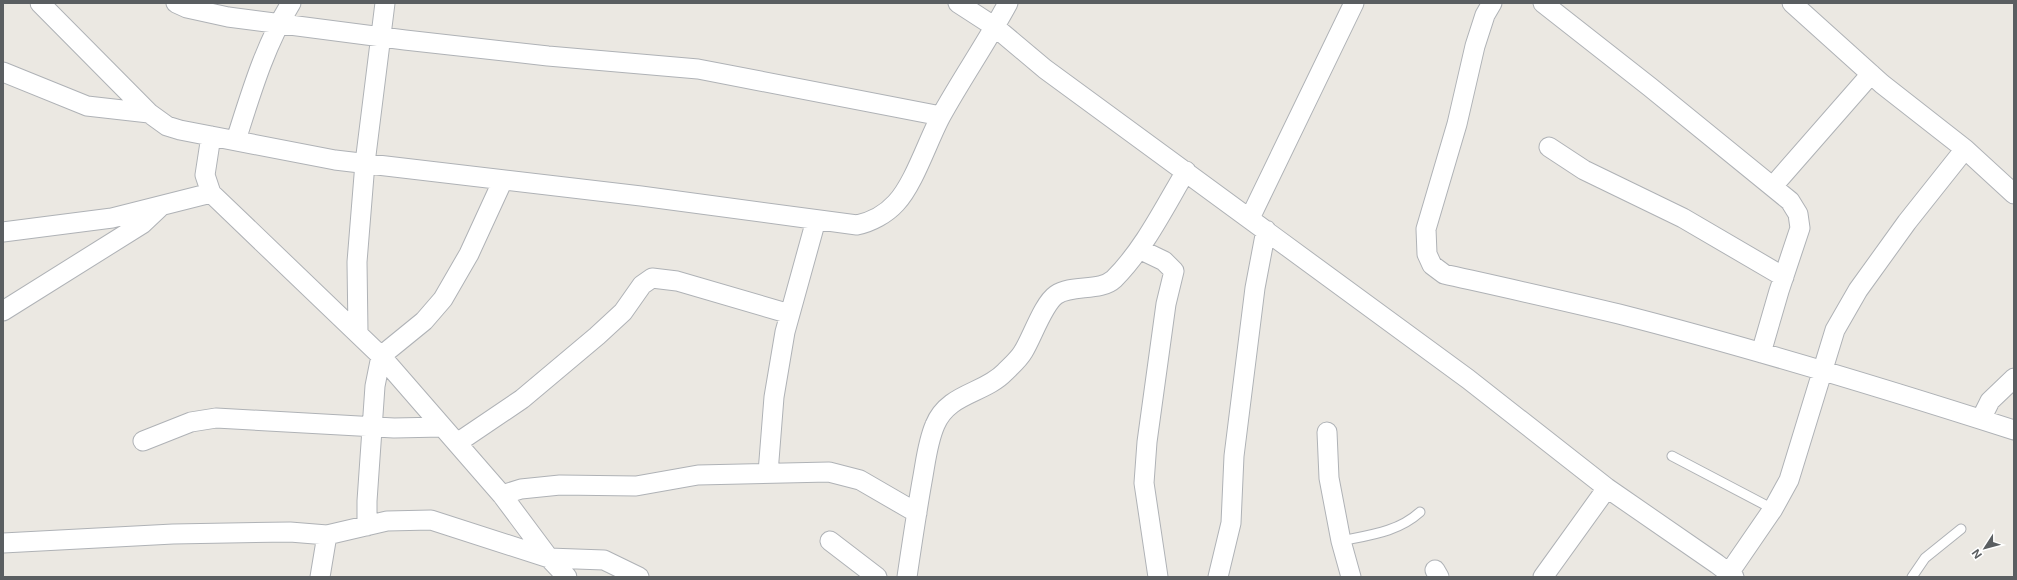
<svg xmlns="http://www.w3.org/2000/svg" width="2017" height="580" font-family="Inter,sans-serif">
	<rect width="100%" height="100%" fill="#ebe8e2"/>
	<g fill="none" stroke-linecap="round" stroke-linejoin="round">
		<g stroke="#afb2b6" stroke-width="11">
			<path id="service" d="M1672,456l101,53
				M1341,541c29,-6 57,-9 79,-29
				M1912,577l13,-19 36,-29"/>
		</g>
		<g stroke="#afb2b6" stroke-width="21">
			<path id="minor" d="M40,3l109,110 18,13 13,4 155,30 306,36 216,29c14,-3 29,-11 39,-22 18,-19 32,-63 45,-87 21,-38 46,-74 67,-113
				M176,3l11,5 41,9 177,23 143,16 150,13 243,47
				M958,3l37,24 50,42 423,310 139,109 110,76 17,13
				M1492,3l-7,12 -10,31 -18,78 -31,105 1,25 5,11 12,9c58,13 117,26 175,40 133,34 264,74 395,116
				M1543,3l107,84 140,114 8,13 2,14 -21,63 -18,62
				M1792,3l90,81 83,65 49,45
				M3,72l84,34 62,7
				M211,136l-6,39 6,18 170,163 121,139 47,63 18,19
				M236,140c15,-47 29,-95 55,-137
				M1549,147l35,23 99,48 101,59
				M1773,186l98,-112
				M1250,218l104,-215
				M3,232l109,-14 99,-25
				M1139,249l25,12 10,10 -8,33 -19,138 -3,41 14,94
				M3,311l139,-87 18,-17
				M358,332l-1,-70 8,-99 20,-160
				M1981,419l9,-18 24,-23
				M1327,432l2,46 12,63 10,36
				M143,441l48,-19 25,-4 178,10 49,-1
				M457,443l65,-44 75,-63 26,-24 19,-27 10,-7 25,3 113,33
				M768,473l6,-76 11,-65 31,-112
				M502,495l19,-6 39,-4 76,1 62,-11 131,-3 31,8 57,33
				M367,526v-25l8,-115 6,-30 43,-35 19,-22 26,-45 34,-74
				M830,541l47,36
				M3,543l170,-9 117,-2 37,3 60,-14 44,-1 118,38 55,2 35,17
				M1435,570l4,7
				M1729,573l44,-64 16,-29 46,-150 23,-40 49,-68 58,-73
				M320,577l7,-42
				M907,577c5,-34 10,-68 16,-101 3,-17 5,-35 12,-51 13,-32 49,-31 70,-53 6,-6 14,-13 18,-20 9,-14 20,-48 33,-57 16,-11 44,-3 58,-16 30,-30 50,-71 72,-108
				M1218,577l13,-54 3,-67 21,-168 11,-58
				M1543,577l64,-89"/>
		</g>
		<use href="#service" stroke="#fff" stroke-width="9"/>
		<use href="#minor" stroke="#fff" stroke-width="19"/>
	</g>
	<rect width="2017" height="580" fill="none" stroke="#5a5e61" stroke-width="8"/>
	<g transform="translate(1985 548) rotate(234)" stroke="#ffffff" stroke-width="3" paint-order="stroke">
	<path d="M0-3L7 15L0 10L-7 15Z" fill="#5a5e61"/>
	<text y="-6" font-size="11" font-weight="bold" text-anchor="middle" fill="#5a5e61">N</text>
	</g>
</svg>
